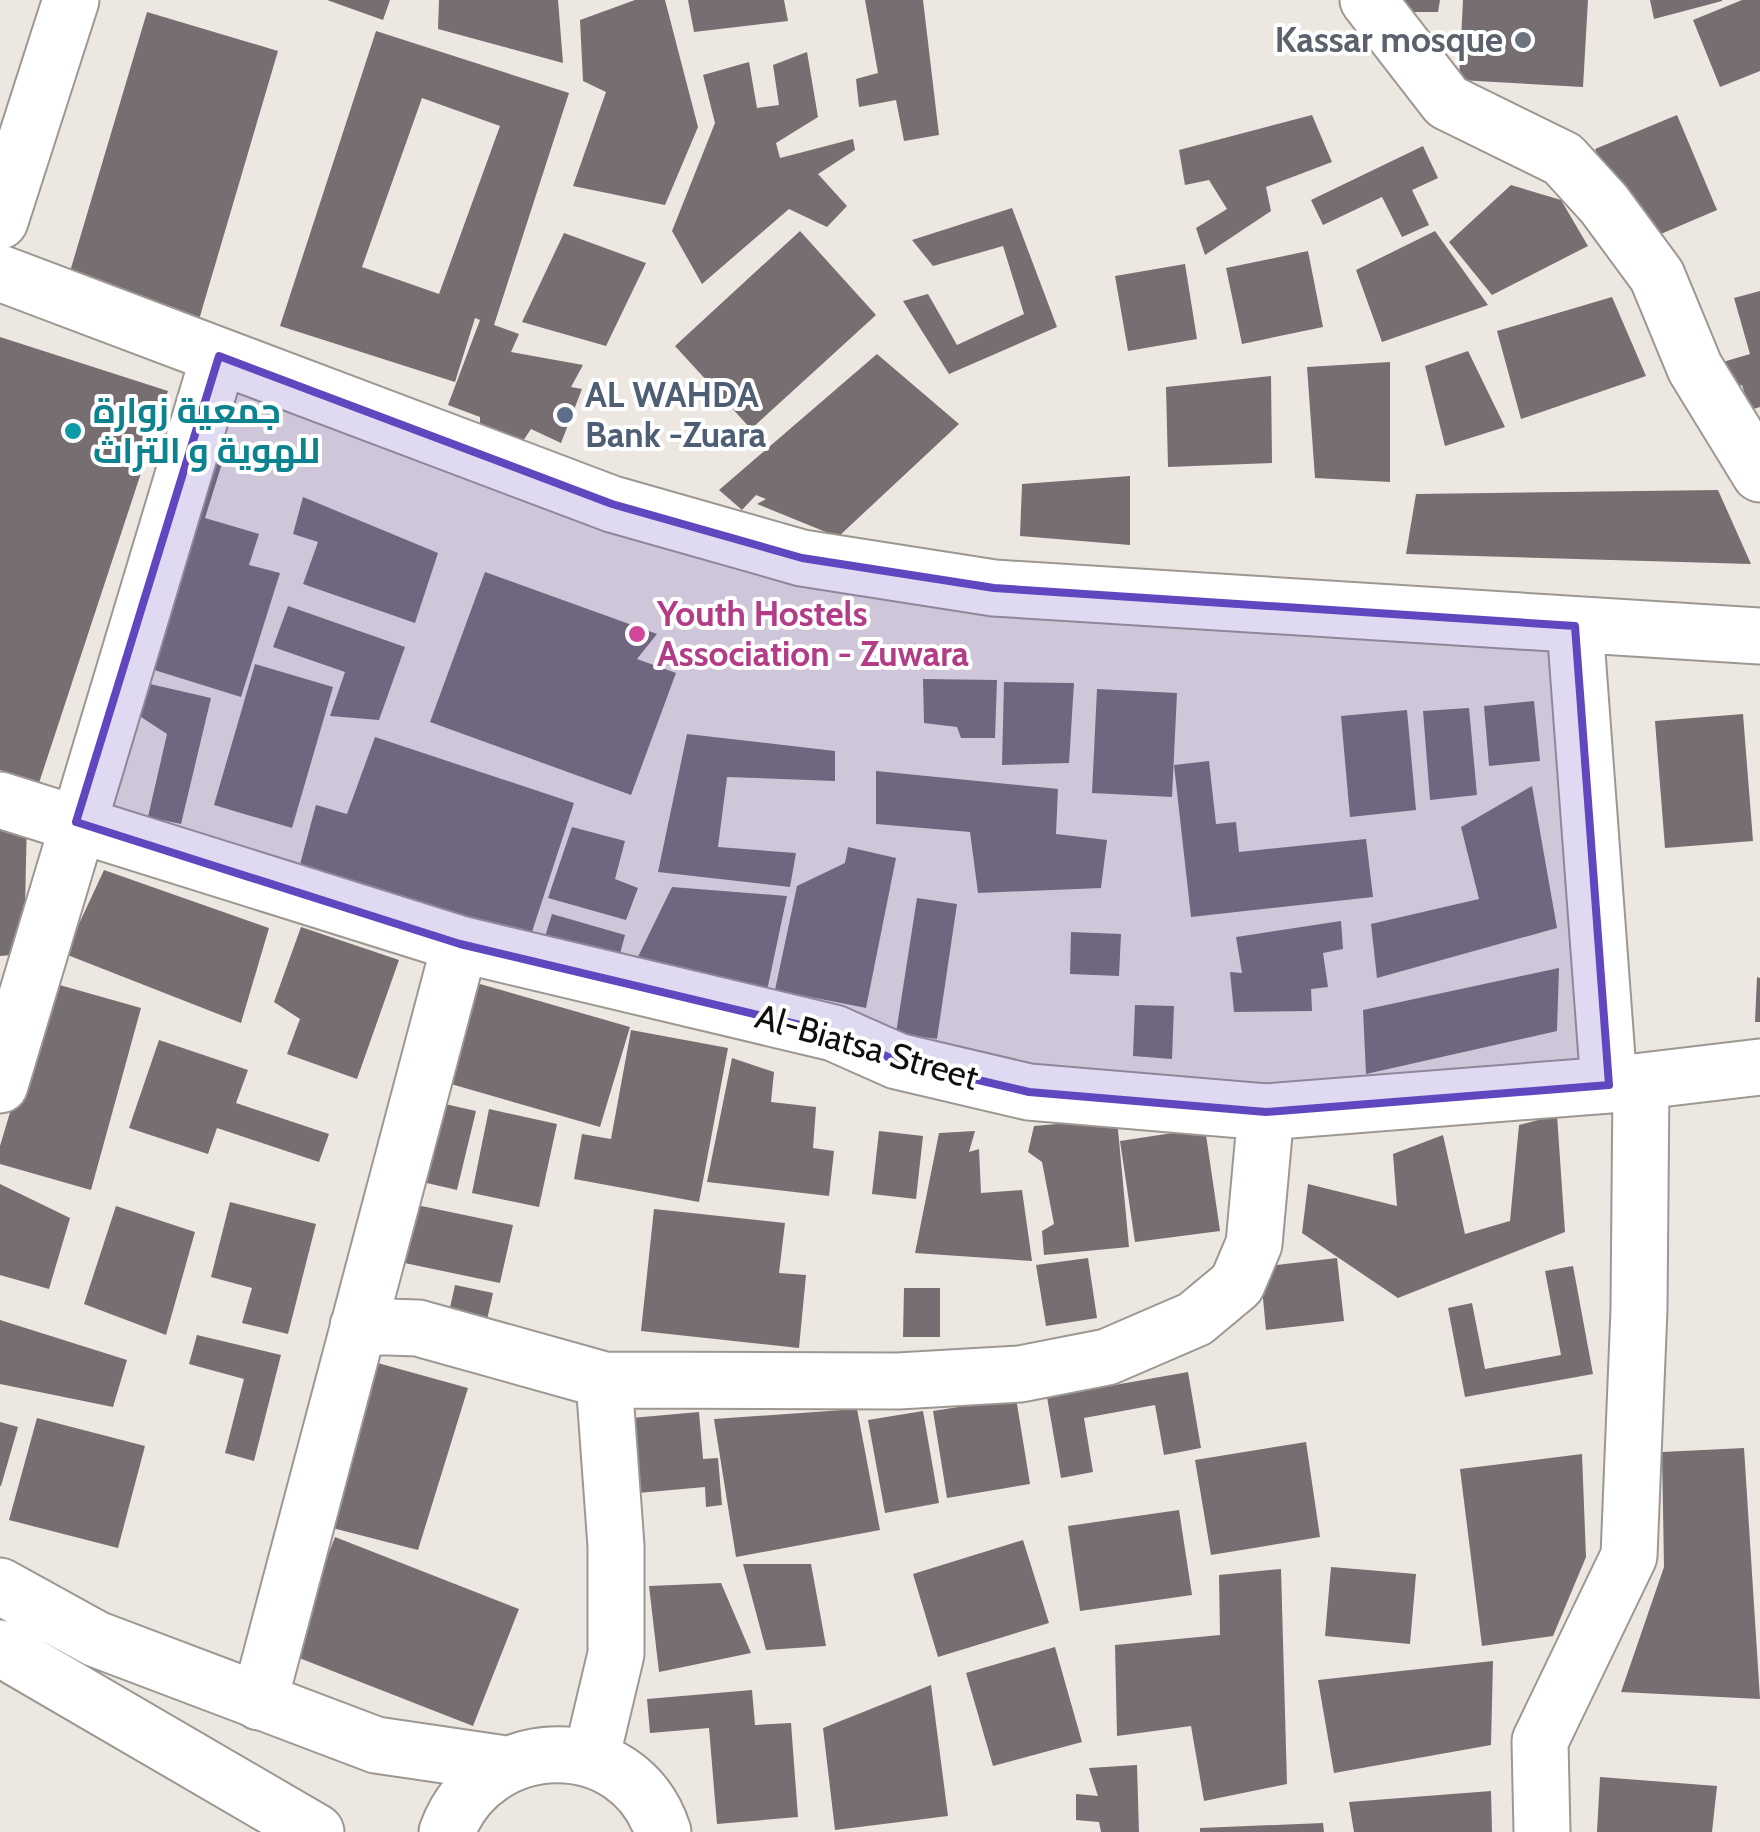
<svg xmlns="http://www.w3.org/2000/svg" width="1760" height="1832" font-family="Cabin,Cairo,sans-serif">
	<rect width="100%" height="100%" fill="#ede7e1"/>
	<path fill="#766e71" fill-rule="evenodd" d="M327,0h63l-7,20z
		M439,0h119l5,63 -125,-34z
		M635,0h30l33,127 -33,78 -92,-19 33,-94 -23,-11 -3,-61z
		M688,0h96l4,21 -94,11z
		M865,0h58l16,135 -35,6 -8,-41 -37,7 -3,-28 22,-6z
		M1389,0h51l-2,12h-49z
		M1463,0h125l-5,87 -124,-7z
		M1650,0h72v1l-68,18z
		M1742,0h18v71l-40,16 -27,-67z
		M147,12l131,39 -80,272 -132,-38z
		M376,31l193,62 -75,232 25,9 -8,18 72,13 -12,22 11,2 -21,54 -30,-14 -10,15 -41,-15v-12l-32,-12 32,-85 -5,-2 -20,64 -175,-56zM422,98l78,28 -61,168 -77,-27z
		M807,52l11,65 -42,26 4,15 73,-19 2,11 -37,24 29,32 -20,21 -38,-18 -87,75 -30,-53 43,-108 -12,-48 46,-13 8,46 22,-3 -6,-40z
		M1312,115l20,47 -66,25 5,24 -66,44 -9,-27 31,-19 -18,-29 -24,5 -6,-35z
		M1677,115l40,95 -82,35 -40,-96z
		M1423,146l15,32 -26,12 17,35 -27,12 -20,-40 -59,28 -12,-25z
		M1511,185l50,15 27,46 -96,49 -43,-53z
		M1012,208l45,119 -108,47 -46,-73 25,-7 29,51 67,-31 -21,-68 -70,20 -21,-26z
		M800,231l76,84 -125,114 -76,-83z
		M1435,231l53,74 -106,37 -26,-72z
		M564,233l82,30 -40,83 -84,-24z
		M1308,251l15,76 -81,17 -16,-76z
		M1185,264l12,75 -69,12 -13,-75z
		M1760,291v116l-10,3 -8,-25 -28,9 -8,-27 44,-13 -16,-56z
		M1612,297l34,79 -125,43 -24,-88z
		M0,337l168,54 -129,392 -39,-13z
		M1468,351l37,76 -60,19 -20,-80z
		M877,354l82,70 -121,113 -81,-33 9,-5 -10,-4 -14,15 -23,-20z
		M1390,362v120l-75,-4 -8,-111z
		M1271,376l1,87 -104,4 -2,-80z
		M202,450l22,7 -19,61 54,16 -10,31 31,8 -39,124 -106,-33z
		M1130,476v69l-110,-9 2,-52z
		M1718,490l33,74 -345,-10 10,-60z
		M303,497l135,56 -23,70 -112,-39 15,-42 -25,-8z
		M485,572l172,62 -20,25 39,14 -45,122 -201,-73z
		M288,606l117,41 -26,73 -49,-4 15,-44 -72,-25z
		M255,664l78,23 -41,141 -78,-23z
		M923,679l74,1 -2,58h-34l-4,-11 -33,-4z
		M137,681l74,17 -30,126 -33,-7 19,-83 -29,-19z
		M1004,682l70,1 -5,80 -67,2z
		M1097,689l80,4 -5,104 -80,-4z
		M1534,701l6,60 -51,5 -5,-60z
		M1469,708l8,87 -47,5 -7,-89z
		M1407,710l9,100 -66,7 -9,-101z
		M1743,714l10,127 -88,7 -10,-127z
		M687,734l148,17v30l-108,-4 -9,70 78,6 -6,34 -132,-15z
		M375,737l199,66 -44,135 -231,-70 17,-63 31,9z
		M1209,761l7,63 20,-2 3,30 127,-13 7,58 -182,20 -17,-152z
		M876,771l182,18 -2,45 51,6 -6,48 -123,5 -8,-61 -94,-8z
		M1532,786l25,142 -180,50 -6,-54 108,-25 -18,-72z
		M0,817l27,1 -3,136 -24,2z
		M572,827l53,14 -10,38 23,9 -12,32 -78,-22z
		M848,847l48,11 -30,150 -91,-18 22,-104 48,-23z
		M104,870l165,58 -28,95 -176,-69z
		M672,887l115,9 -22,104 -133,-31z
		M917,898l40,6 -20,135 -41,-6z
		M552,914l73,21 -8,30 -74,-22z
		M1341,921l2,28 -20,4 5,34 -17,2 1,22 -78,1 -4,-40 12,1 -6,-36z
		M301,927l98,33 -42,119 -70,-25 13,-35 -26,-17z
		M1071,932l50,2 -2,42 -49,-2z
		M1559,968l-2,63 -191,43 -3,-64z
		M1757,977l3,1v44h-5z
		M466,980l164,47 -30,100 -163,-47z
		M49,982l92,26 -50,182 -91,-26v-18z
		M1135,1005l39,1 -2,53 -39,-3z
		M631,1030l97,18 -29,154 -125,-23 8,-45 29,5z
		M159,1040l89,30 -12,33 93,31 -10,28 -102,-34 -9,26 -79,-26z
		M732,1058l42,14 -3,30 45,5 -3,41 21,3 -5,45 -122,-14z
		M436,1102l40,9 -19,79 -39,-9z
		M489,1109l68,15 -18,83 -67,-14z
		M1557,1115l8,117 -167,66 -96,-65 6,-49 89,22 -4,-52 50,-19 22,99 45,-13 9,-96z
		M1117,1119l12,128 -85,8 -2,-24 12,-7 -12,-62 -14,-10 6,-26z
		M1205,1128l15,103 -85,11 -15,-101z
		M879,1131l44,5 -7,63 -44,-5z
		M975,1131l-6,21 10,-3 2,44 41,-3 10,71 -117,-8 24,-120z
		M0,1184l70,34 -21,71 -49,-14z
		M230,1202l86,22 -28,110 -46,-11 10,-35 -41,-11z
		M407,1203l106,22 -13,58 -105,-22z
		M116,1206l79,26 -29,103 -82,-31z
		M654,1209l131,14 -6,50 27,2 -7,73 -158,-17z
		M1088,1258l9,60 -51,8 -10,-61z
		M1337,1258l7,63 -78,9 -6,-63z
		M1573,1266l20,108 -128,23 -17,-89 24,-5 13,66 76,-14 -16,-84z
		M455,1285l38,8 -6,27 -38,-8z
		M904,1288h36v49h-37z
		M0,1320l127,40 -14,47 -113,-23z
		M197,1335l84,20 -27,106 -29,-8 19,-74 -55,-15z
		M356,1357l112,31 -50,162 -105,-27z
		M1188,1372l13,76 -37,7 -9,-50 -71,13 9,54 -32,6 -14,-81z
		M1016,1398l14,86 -83,14 -14,-87z
		M857,1409l23,121 -144,27 -22,-138z
		M923,1411l16,92 -54,10 -17,-93z
		M699,1412l4,47 15,-1 4,47 -16,2 -1,-20 -78,7 -7,-75z
		M37,1418l108,28 -27,102 -109,-28z
		M0,1422l18,5 -17,59h-1z
		M1306,1442l14,95 -109,18 -16,-95z
		M1744,1448l16,251 -139,-7 43,-125 -2,-115z
		M1582,1454l4,103 -33,79 -71,10 -22,-177z
		M1179,1510l13,85 -112,16 -12,-85z
		M335,1537l184,72 -46,117 -184,-72z
		M1023,1540l26,83 -111,34 -25,-83z
		M743,1564h68l15,82 -60,4z
		M1331,1567l85,7 -6,70 -85,-8z
		M1281,1569l6,215 -83,17 -13,-75 -74,10 -2,-91 105,-10 -1,-60z
		M721,1583l30,70 -92,19 -10,-86z
		M1055,1647l27,95 -89,24 -27,-93z
		M1493,1661l-2,84 -157,28 -16,-93z
		M931,1685l17,131 -113,14 -12,-102z
		M752,1690l3,35 36,-2 7,94 -81,7 -8,-96 -59,5 -3,-34z
		M1137,1765l2,67h-38l-2,-10 -23,-2v-26l22,2 -9,-28z
		M1600,1777l117,9 -5,46h-115z
		M1491,1791l1,41h-138l-5,-30z
		M1323,1823l1,9h-124v-4z"/>
	<g fill="none" stroke-linecap="round" stroke-linejoin="round">
		<g stroke="#9d9792" stroke-width="59">
			<path id="street" d="M1368,0l79,102 116,57 41,45 53,72 38,92 65,106
				M0,221l71,-221
				M0,273l612,231 190,54 192,30 766,48
				M1575,626l34,459
				M0,800l460,144 374,89 63,28 132,31 237,20 343,-27 151,-18
				M0,1085l219,-729
				M358,1326l60,2 186,52 294,1 122,-7 87,-17 88,-38 42,-35 17,-40 12,-132
				M259,1702l201,-758
				M591,1759l25,-105v-108l-12,-166
				M1542,1832l-2,-91 89,-185 10,-247 2,-227"/>
		</g>
		<g stroke="#9d9792" stroke-width="59">
			<path id="secondary" d="M0,1586l96,53 280,106 129,19
				M0,1648l316,184
				M447,1832c37,-101 182,-105 216,0"/>
		</g>
		<use href="#street" stroke="#fff" stroke-width="55"/>
		<use href="#secondary" stroke="#fff" stroke-width="55"/>
	</g>
	<path fill="#6047c0" fill-opacity="0.2" stroke="#6047c0" stroke-width="8" stroke-linejoin="round" d="M219,356l393,148 190,54 192,30 581,38 34,459 -343,27 -237,-20 -132,-31 -63,-28 -374,-89 -384,-122z"/>
	<circle fill="#6b7280" stroke="#fff" stroke-width="4" cx="1523" cy="40" r="10"/>
	<circle fill="#5c6f8a" stroke="#fff" stroke-width="4" cx="565" cy="415" r="10"/>
	<circle fill="#0f9aa8" stroke="#fff" stroke-width="4" cx="73" cy="431" r="10"/>
	<circle fill="#d1479c" stroke="#fff" stroke-width="4" cx="637" cy="634" r="10"/>
	<g text-anchor="middle" stroke-width="8" stroke-linejoin="round" paint-order="stroke">
		<g font-size="35" font-weight="bold" fill="#5b616d" stroke="#fff" text-anchor="end">
			<text x="1503" y="52">Kassar mosque</text>
		</g>
		<g font-size="35" font-weight="bold" fill="#4e5e75" stroke="#fff" text-anchor="start">
			<text x="585" y="407">AL WAHDA<tspan x="585" dy="40">Bank -Zuara</tspan></text>
		</g>
		<g font-size="35" font-weight="bold" fill="#0d838f" stroke="#fff" text-anchor="start">
			<text x="93" y="423">جمعية زوارة<tspan x="93" dy="40">للهوية و التراث</tspan></text>
		</g>
		<g font-size="35" font-weight="bold" fill="#b23c85" stroke="#fff" text-anchor="start">
			<text x="657" y="626">Youth Hostels<tspan x="657" dy="40">Association - Zuwara</tspan></text>
		</g>
		<g font-size="35" fill="#110f0d" stroke="#fff">
			<text transform="translate(867 1047) rotate(16)" y="12">Al-Biatsa Street</text>
		</g>
	</g>
</svg>
